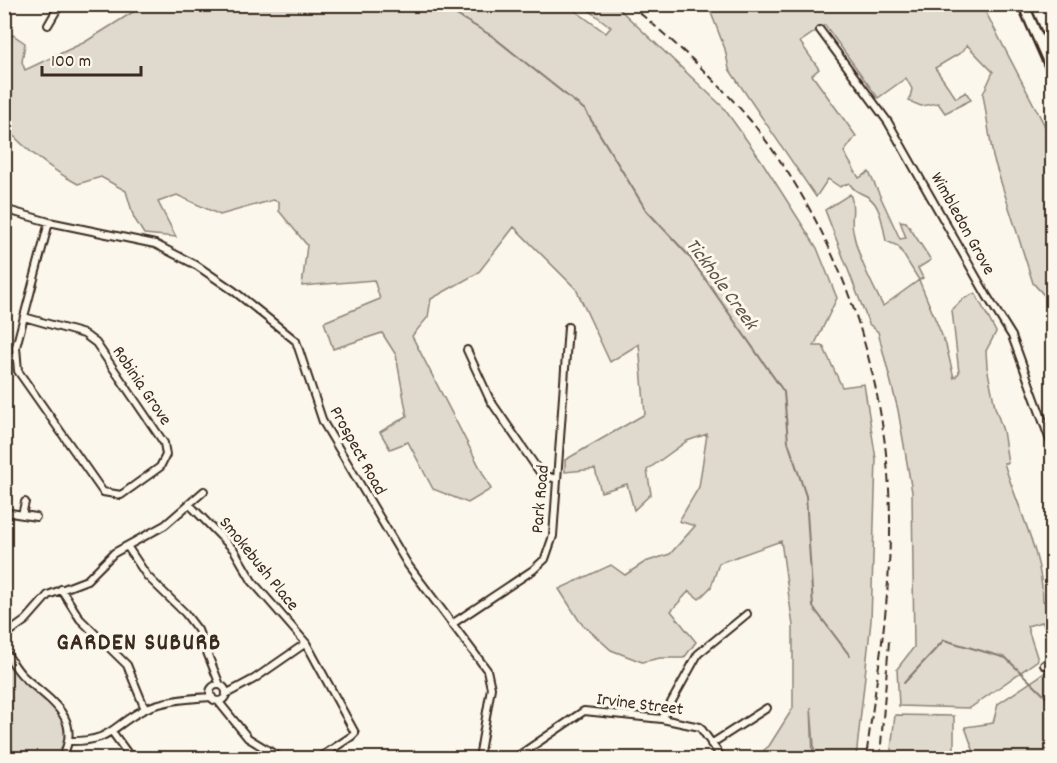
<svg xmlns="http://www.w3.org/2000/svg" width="1057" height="763" font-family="Dekko,sans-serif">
	<rect width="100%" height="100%" fill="#fbf7ec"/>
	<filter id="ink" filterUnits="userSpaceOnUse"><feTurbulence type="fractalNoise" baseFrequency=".0167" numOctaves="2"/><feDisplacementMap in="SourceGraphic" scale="12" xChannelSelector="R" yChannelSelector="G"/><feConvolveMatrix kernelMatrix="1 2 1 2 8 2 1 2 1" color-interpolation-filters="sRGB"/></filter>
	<g filter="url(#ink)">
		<path fill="#dfd9ce" stroke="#8d8276" stroke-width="1.5" d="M144,5h423l39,28 5,-6 -29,-22h33l108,102 38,53 56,88 20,50 -23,48h9l19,41 22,-3 12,75 -5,162 -15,137h-41l-4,-51 2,51h-48l-1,-8 5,-4 24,-38v-82l-12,-85 -62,22 -8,24 -12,12 -10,-8 -18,20 25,31 -12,16h-24l-18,4 -31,-12 -31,-28 -21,-33 52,-24 14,10 20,-13 25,-8 25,-28 -16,-5 20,-34 8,-53 -20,7 -40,29 4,24 -17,16 -7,-26 -26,8 -6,-23 -30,3v-12l80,-46 -6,-70 -29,18 -34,-73 -62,-62 -36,46 -47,26 -3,18 -16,19 79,153 -23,14 -35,-14 -25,-47 -18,7 -10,-17 27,-16 -11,-61 -14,-22 -49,16 -9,-27 56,-23 -6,-19 -72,6 5,-41 -28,-34v-9l-6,-2 -53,15 -43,-20 -19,7 18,35 -32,-3 -10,-16 -8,-27 -25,-14 -23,7c-28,-15 -51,-33 -73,-57v-84l8,-8 12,8 -3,19 3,8 60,-28z
			M708,5h274l65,125 5,39v135l-19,-21 -40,-126 -10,-63 10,-22 -26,-27 -5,7 -27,16 21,30 10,-6 5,8 -26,13 -7,-10 -17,3 -12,-5 3,-12 -6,-11 -28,20 -53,-73 -25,17 19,27 -7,6 44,61 -12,16 15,26 10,-6 31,67 6,-1 -6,-17 6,1 25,38 -13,8 5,10 -4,2 27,65 8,33 5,-5 -7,-63 11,-11 12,-6 21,39 -10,19 1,16 8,40 8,24 5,32h-4c14,46 38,89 39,138l9,5v35l-10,-19 -15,4 11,34 -68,48 -71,-2 -2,-37 17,-22 -2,-155 -14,-82 -20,-78 -9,-8 -44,-114 25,-16c6,13 0,24 3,37 5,27 18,51 30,75l36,-26 -21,-34 -12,-5c-3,-14 -5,-36 -18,-44 -9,-5 -13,-5 -19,-14l-9,4 -12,-8 -12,18 -87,-128 -4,-20z
			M4,650l19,26 39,35 6,21 -6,26h-57z
			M1052,668v90h-76l-11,-31 28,-4 5,-19z
			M895,715l59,1v42h-64z"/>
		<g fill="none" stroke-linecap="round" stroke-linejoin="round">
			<path stroke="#85796d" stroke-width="2" d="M438,4l54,32 93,74 61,100 43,46 95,136 4,50 18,54 7,111 37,49
				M904,683l40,-43 62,18 46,45"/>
			<g stroke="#3b2a1e" stroke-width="10">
				<path id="minor" d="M56,4l2,4 14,-4
					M48,25l10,-17
					M820,30l68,92 99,174 25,40 40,110
					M4,209l45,13 106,22 41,21 38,26 62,50 27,81 85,143 79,105 4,18 -12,70
					M24,317l60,17 12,9 68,100 2,12 -6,12 -39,28 -18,-3 -85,-121 -2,-24 33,-125
					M467,350l23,50 51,74 15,5
					M189,504l45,46 18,31 54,62 49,90 -3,3 -33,22
					M4,512l32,5
					M22,515l3,-13
					M127,546l20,30 38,37 13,17 22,55
					M61,589l19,30 47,46 18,44
					M452,624l81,-54 12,-11 8,-23 15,-209
					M4,636l22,-16 22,-25 39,-15 27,-27 51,-28 39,-34
					M4,650c7,9 12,20 20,27 26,24 59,40 38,81
					M1044,665l8,-6
					M210 693a8 8 0 1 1 16 0a8 8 0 1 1-16 0Z
					M226,694l28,-15 52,-36
					M218,701l30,37 33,20
					M662,719l36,-65 49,-40
					M113,733l18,25
					M68,741c44,1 42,-14 75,-31 19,-10 48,-12 69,-13
					M711,744l56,-36
					M515,758l69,-47 78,8 38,8 22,31"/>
			</g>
			<g stroke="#3b2a1e" stroke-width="14">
				<path id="secondary" d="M1023,4l29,66"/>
			</g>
			<use href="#minor" stroke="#fbf7ec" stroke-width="6"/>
			<use href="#secondary" stroke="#fbf7ec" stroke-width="9"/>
			<path stroke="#3b2a1e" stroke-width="2" stroke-dasharray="9 4.5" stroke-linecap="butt" d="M629,4c43,36 85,73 121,116 100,124 148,286 139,445 -3,64 -15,130 -23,193
				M880,758l9,-117"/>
		</g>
	</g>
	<g text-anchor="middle" stroke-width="6" stroke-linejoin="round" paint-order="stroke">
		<g font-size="18" fill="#3b2a1e" stroke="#fbf7ec">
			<text transform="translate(964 223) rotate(61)" y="6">Wimbledon Grove</text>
			<text transform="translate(143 385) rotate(56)" y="6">Robinia Grove</text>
			<text transform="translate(359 450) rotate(61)" y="6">Prospect Road</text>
			<text transform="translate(539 499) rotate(-85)" y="6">Park Road</text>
			<text transform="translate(260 563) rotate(51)" y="6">Smokebush Place</text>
			<text transform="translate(640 703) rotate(7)" y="6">Irvine Street</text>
		</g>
		<g font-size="20" font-style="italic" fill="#605246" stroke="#fbf7ec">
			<text transform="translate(723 283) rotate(54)" y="7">Tickhole Creek</text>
		</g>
		<g font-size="24" font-weight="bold" letter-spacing="1.5" fill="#3b2a1e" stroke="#fbf7ec">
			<text x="139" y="649">GARDEN SUBURB</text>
		</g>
	</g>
	<rect width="1057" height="763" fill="none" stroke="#fbf7ec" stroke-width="24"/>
	<rect x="12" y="12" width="1033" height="739" fill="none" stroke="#3b2a1e" stroke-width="2" filter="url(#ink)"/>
	<path d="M42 66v9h99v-9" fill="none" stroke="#3b2a1e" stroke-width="3"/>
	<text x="51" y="66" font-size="18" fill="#3b2a1e" stroke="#fbf7ec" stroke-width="4.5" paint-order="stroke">100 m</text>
</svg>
